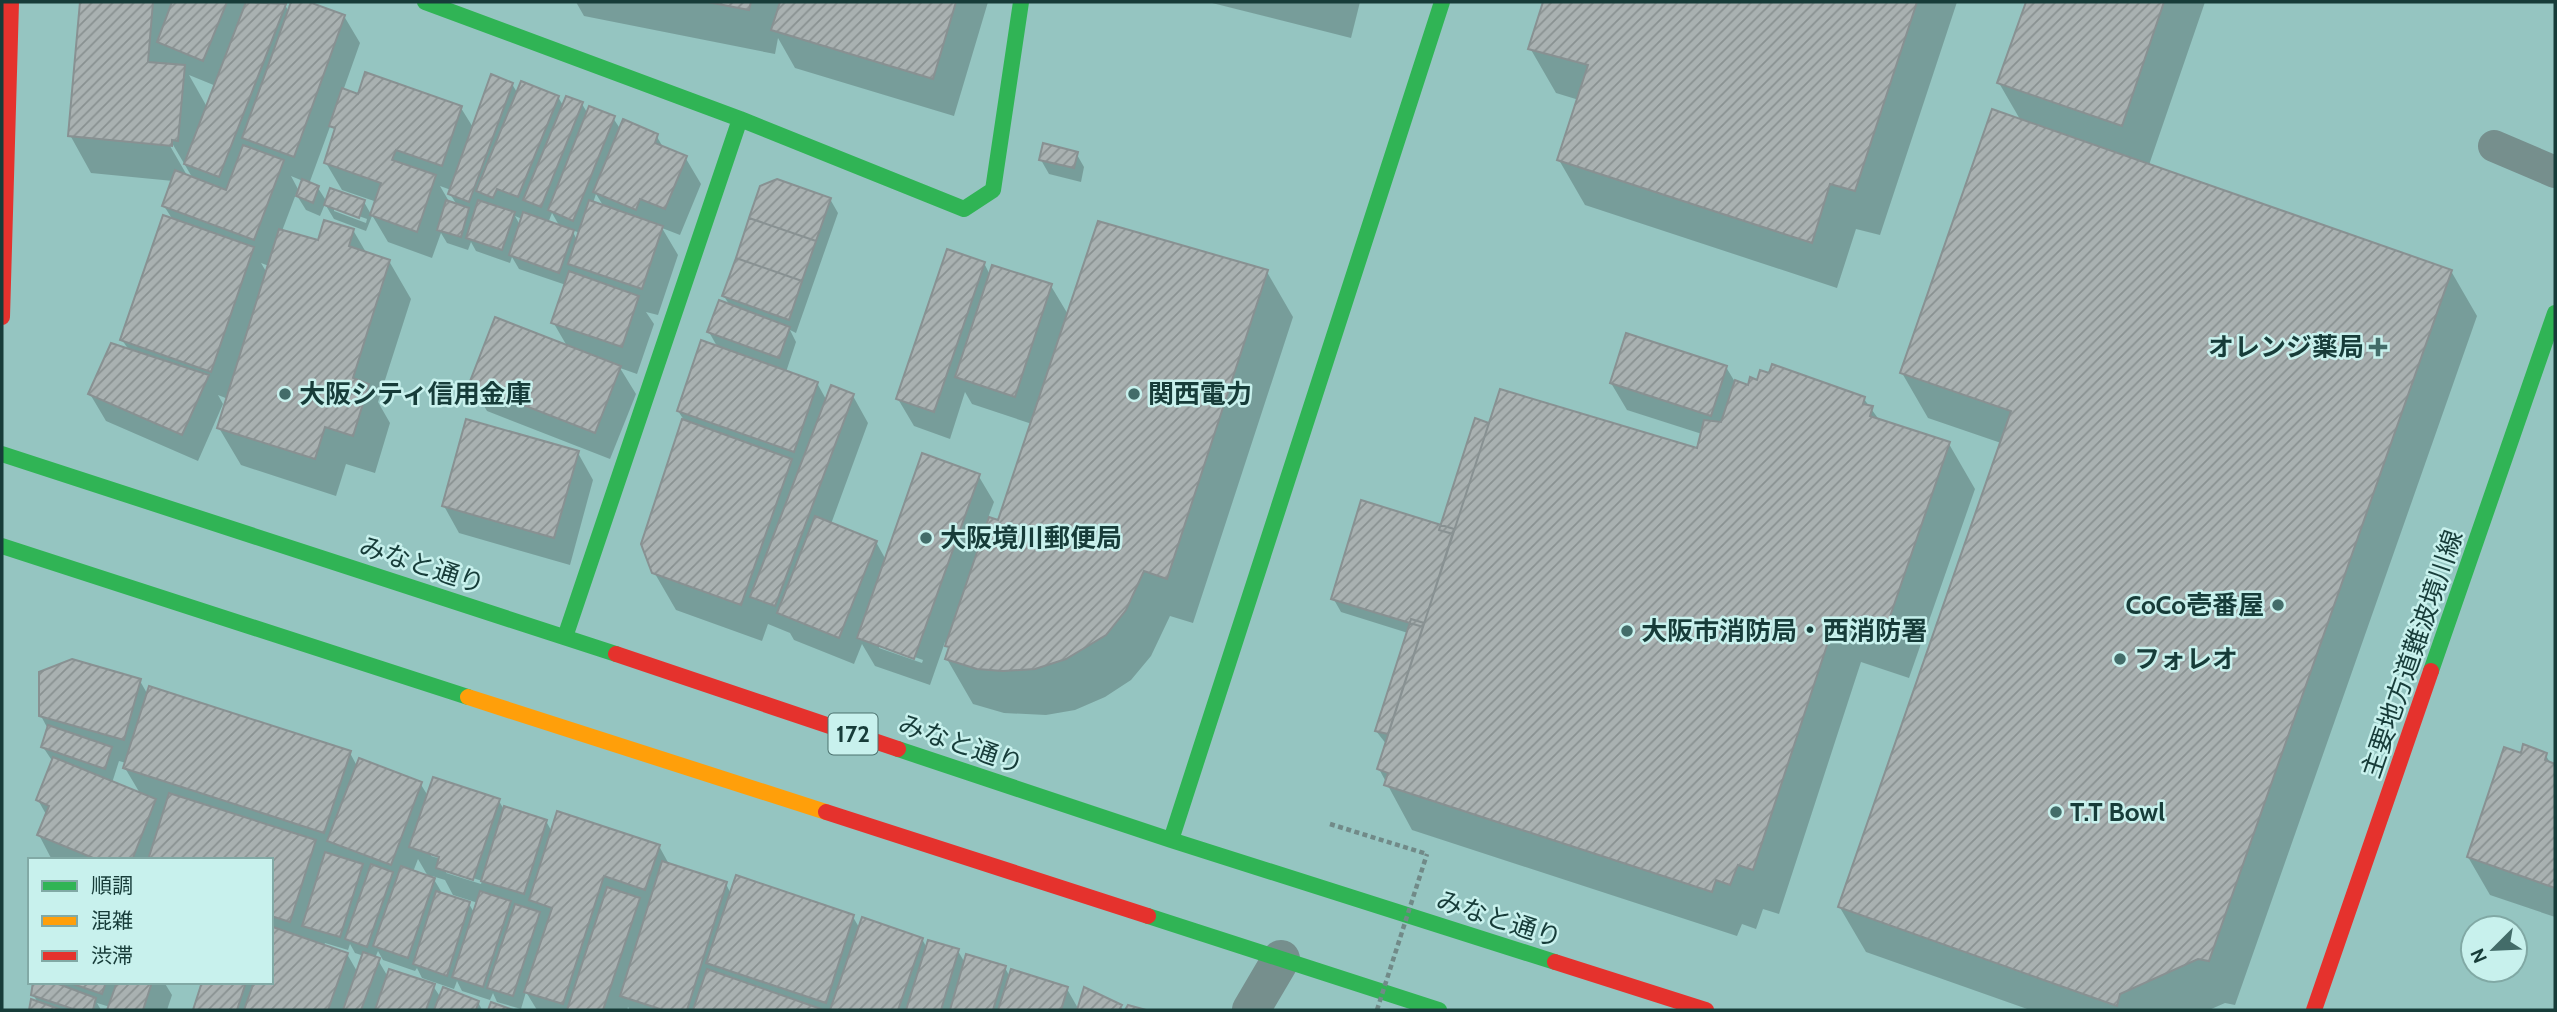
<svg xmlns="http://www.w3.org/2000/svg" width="2557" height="1012" font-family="Cabin,'Noto Sans JP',sans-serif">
	<defs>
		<pattern id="building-hatch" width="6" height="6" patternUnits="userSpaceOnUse" patternTransform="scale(1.75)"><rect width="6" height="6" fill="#a9b1b1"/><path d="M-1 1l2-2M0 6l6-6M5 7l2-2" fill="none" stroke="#899191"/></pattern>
	</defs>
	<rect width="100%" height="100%" fill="#95c5c1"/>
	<path fill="#0003" fill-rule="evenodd" d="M81,2h196l8,3 4,7 4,-10h11l40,14 16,27 -17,48 16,5 102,12 13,21 38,-45 6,10 40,3 6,10 18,-3 6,10 25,4 8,12 35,5 8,14 21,8 16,27 -21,51 -18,-7 16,27 -20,60 -12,-3 8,12 -17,50 -17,-6 16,26 -26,65 -123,-48 -16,-28 96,-37 -14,-24 13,-37 -47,-16 -7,-12 -2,6 -34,-12 -5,-9 -3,8 -21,-7 -6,-10 -9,25 -44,-16 -16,-27 5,-13 -35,-12 -16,-27 10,-30 -5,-9 -22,60 9,4 9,14h37l8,14 -6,15 -32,-12 -9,-15 -5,12 -14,-6 -10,-16 -14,37 37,11 34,-12 14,24 22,7 22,38 -33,103 12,21 -15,50 -29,-9 -10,32 -95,-31 -22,-37 9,-29 -10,-4 5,9 -25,57 -92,-40 -16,-27 39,-44 -7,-10 51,-120 -9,-14 9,-25 -82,-8 -21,-38zM189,75l27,11 -9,21zM169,138l23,39h-4l-22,-38zM291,176l12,5 -4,10zM440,186l11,4 -1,4 7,11 -7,-2zM596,194l8,13 -11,-4zM334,207l33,12 -1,4 -32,-12zM552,213l8,14 -12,-4zM515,216l7,3 -2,6zM572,230l8,3 -3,7zM261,263l8,3 -2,7z
		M576,2h412l-34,114 -159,-48 -17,-30 -3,16 -191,-38z
		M1208,2h152l-9,36z
		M1545,2h412l-77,233 -24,-6 -19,59 -252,-83 -26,-45 20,-60 -23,-7 -26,-45z
		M2028,2h177l-56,163 302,106 26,45 -242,689 -10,-2 -16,7h-179l-164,-58 -27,-46 162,-463 -73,-25 -26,-45 119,-252 -22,-38z
		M1076,153l8,14 -3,15 -32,-8 -8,-14z
		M830,199l8,14 -42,120 -6,-3 6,12 -10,30 31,11 10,18 26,-5 15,27 -37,101 45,18 10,18 92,-85 16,27 -6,16 11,4 33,-98 -60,-20 -7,-12 -15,47 -36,-13 -16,-27 86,-136 6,12 61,11 18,30 198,-44 26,45 -100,306 -23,-7 -19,40 -20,24 -26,17 -30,13 -29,5 -42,-2 -31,-9 -26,-45 3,-8 -5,-9 -15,43 -55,-19 -13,-22 -8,20 -60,-24 -4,-7 -22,-9 -6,17 -86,-31 -22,-38 30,-152 -6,-9 40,-63 -9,-16 21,-26 -6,-10zM879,644l44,16 -1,3 -43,-15z
		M1726,367l9,15 14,5 115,12 16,22 69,23 26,45 -66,189 -48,-16 -82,252 -16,-5 -7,20 -14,-5 -5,12 -325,-106 -33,-61 8,-24 -11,-14 32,-98 -67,-21 -8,-14 109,-71 46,-103 210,26 4,-16 -75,-24 -16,-27z
		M578,453l15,27 -23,85 -111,-32 -15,-27z
		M140,681l8,14 202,58 7,13 63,17 8,13 71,5 4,7 43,13 6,11 107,14 11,20 56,18 5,10 122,23 7,12 62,10 5,9 31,3 7,12 40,5 5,9 57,12 12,21 41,-4 3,4h-493l-2,-3 -1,3h-90l-11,-18 -5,17 -24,-7 -4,-9 -3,7 -28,-9 -5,-10 -3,8 -32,-11 -5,-10 -2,3 -32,-11 -5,-9 -3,7 3,2 10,17 45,9 8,12 37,4 4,8h-287l9,-28h67v-122h-219l-13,-25 8,-19 -9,-16 15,-38 -10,-15 5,-18 -7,-13zM119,761l7,2 -1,5 16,27 -29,-12zM431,852l16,9 -16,-5zM418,859l11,19 -16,-6zM446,869l36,12 -1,3 -35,-11zM432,876l13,4 8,15 25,8 -3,11 -6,-10 -27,-11zM325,943l23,7 2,-6 5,9 9,3 -6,17 -11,-19 -23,-8z
		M2545,754l6,10 4,2v151l-65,-22 -22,-38 54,-102z
		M35,982h129l8,13 -5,15h-58l1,-3 -13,-4 4,7h-70l1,-9 6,2 -5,-9z"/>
	<path fill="url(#building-hatch)" stroke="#889192" stroke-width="2" d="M80,2h73l-5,60 37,3 -7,76 -6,-1v6l-104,-10z
		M172,2h55l-24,59 -46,-19z
		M246,2l40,2 -67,173 -35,-13z
		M291,2h18l36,13 -51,142 -52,-19z
		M708,2h43l-2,8z
		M780,2h176l-23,77 -162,-49z
		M1543,2h374l-62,189 -25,-7 -18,59 -255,-83 31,-95 -60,-16z
		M2026,2h138l-42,124 -125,-43z
		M365,72l97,34 -20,60 -46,-16 -4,10 44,15 -19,57 -47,-17 11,-32 -57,-20 11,-35 -6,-2 13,-38 16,6z
		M491,74l22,9 -44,119 -21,-8z
		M521,81l38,15 -41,101 -21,-8 -4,9 -17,-7z
		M566,96l17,6 -42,105 -18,-7z
		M589,106l26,10 -42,105 -25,-11z
		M1992,109l460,161 -243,691 -11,-2 -78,35 -3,12 -279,-99 173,-496 -111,-38z
		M623,119l35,15 -3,9 32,13 -22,53 -25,-10 -4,11 -43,-18z
		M1043,143l35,9 -4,16 -35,-8z
		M243,145l41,15 -30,80 -92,-34 13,-36 51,20z
		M302,179l17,7 -6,17 -17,-7z
		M777,179l54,19 -15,43 -67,-23 11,-32z
		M330,188l35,12 -6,18 -35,-13z
		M446,200l23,8 -8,29 -24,-7z
		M478,200l37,12 -13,38 -36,-12z
		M589,200l74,26 -21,63 -74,-25z
		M523,212l51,18 -15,43 -50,-18z
		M163,215l91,32 -43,125 -91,-32z
		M749,218l67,23 -14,40 -66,-23z
		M324,220l30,9 -5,17 41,14 -37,118 16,6 -16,52 -28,-9 -10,32 -98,-31 62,-199 39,11z
		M1098,221l170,49 -101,309 -23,-8 -18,39 -20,25 -40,24 -31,10 -32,2 -26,-2 -32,-10 4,-12 -4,-1 44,-129 9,3z
		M947,249l38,13 -51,150 -38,-13z
		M736,258l66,23 -13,39 -67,-24z
		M992,265l60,19 -37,113 -60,-20z
		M569,271l70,25 -17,51 -71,-24z
		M719,300l71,27 -11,31 -72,-26z
		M495,317l126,49 -26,67 -126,-49z
		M1626,333l101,33 -16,50 -101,-33z
		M701,340l117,42 -24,70 -117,-41z
		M111,343l98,32 -27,60 -94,-41z
		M1772,364l93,33 -2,7 10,2 -3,10 80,26 -66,192 -48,-16 -83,252 -15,-5 -8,20 -14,-5 -4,12 -328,-107 4,-12 -11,-4 123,-380 197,59 7,-28 17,2 14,-42 13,5 2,-8 7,3 3,-10 9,3z
		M831,385l23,9 -79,212 -25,-9z
		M1475,418l14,5 -36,111 -14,-4z
		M466,419l113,32 -25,87 -112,-32z
		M682,419l110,40 -51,146 -89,-32 -11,-29z
		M922,453l58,21 -66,185 -57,-21z
		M1361,500l93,29 -31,98 -92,-28z
		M815,516l62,25 -38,97 -62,-25z
		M1411,619l13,4 -36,111 -13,-3z
		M72,659l69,20 -17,61 -85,-24v-44z
		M149,686l202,65 -27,82 -201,-65z
		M48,725l64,22 -7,22 -64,-22z
		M2523,744l24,9 -2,7 10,4v124l-88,-31 37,-110 17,6z
		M53,757l103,42 -24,61h-34l-61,-25 12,-29 -13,-6z
		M359,758l63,24 -31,83 -64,-24z
		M433,777l67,22 -27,81 -37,-12 3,-11 -30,-10z
		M169,793l147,47 -26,82 -19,-6v-56h-123z
		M504,806l43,14 -23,74 -43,-13z
		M557,811l103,34 -15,45 -41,-14 -41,128 -39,-12 28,-84 -23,-8z
		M325,852l38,12 -23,73 -38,-11z
		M662,861l65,21 -40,128h-24l-43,-14z
		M371,864l22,8 -26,75 -22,-8z
		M401,866l34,12 -27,80 -35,-12z
		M736,875l118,40 -28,88 -120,-40z
		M607,887l33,11 -37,112h-36z
		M436,891l34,11 -23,74 -34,-12z
		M480,891l31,10 -28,86 -31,-10z
		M515,904l25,8 -27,84 -26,-8z
		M862,917l61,21 -25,72h-68z
		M273,927l75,26 -20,57h-84l10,-28h17z
		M928,940l31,9 -18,61h-35z
		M363,952l17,6 -19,52h-18z
		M966,954l40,12 -13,44h-43z
		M389,969l46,15 -9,26h-51z
		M707,969l114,40v1h-128z
		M1011,969l57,18 -7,23h-63z
		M33,982h20l43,16 -3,12h-17l-45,-15z
		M67,982h39l-4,12z
		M117,982h35l-9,28h-36z
		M202,982h44l-9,28h-44z
		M443,987l36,14 -3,9h-42z
		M1084,987l38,18 -3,5h-42z
		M31,999l31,11h-33z
		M491,1002l22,8h-25z
		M1128,1005l18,5h-21z"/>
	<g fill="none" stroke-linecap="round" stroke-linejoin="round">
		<path stroke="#718a88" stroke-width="4.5" stroke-dasharray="5 3.5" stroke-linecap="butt" d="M1330,824l97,30"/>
		<path stroke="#768f8d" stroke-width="32" d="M2494,146l61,26"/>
		<path stroke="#768f8d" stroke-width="38" d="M1251,1010l30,-51"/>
		<path stroke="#30b455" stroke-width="16" d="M425,2l315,117 224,90 29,-19 28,-188
			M2,454l614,200
			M2,546l466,151
			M565,637l175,-518
			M2431,671l124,-358
			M898,749l273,91 384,122
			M1171,840l271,-838
			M1148,916l291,94"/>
		<path stroke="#ff9f0a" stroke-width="16" d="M468,697l358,115"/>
		<path stroke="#e5322d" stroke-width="16" d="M2,317l9,-315
			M616,654l282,95
			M826,812l322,104
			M1555,962l151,48
			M2314,1010l117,-339"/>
		<path stroke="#718a88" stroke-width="4.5" stroke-dasharray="5 3.5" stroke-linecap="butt" d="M1377,1010l50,-156"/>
	</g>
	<g fill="#436c69" stroke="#c8f1ed" stroke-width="2.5">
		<path d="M2374.5 336.5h7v7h7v7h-7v7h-7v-7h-7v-7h7z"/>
		<circle cx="285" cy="394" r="7"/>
		<circle cx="1134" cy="394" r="7"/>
		<circle cx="926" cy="538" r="7"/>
		<circle cx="2278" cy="605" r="7"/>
		<circle cx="1627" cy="631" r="7"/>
		<circle cx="2120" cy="659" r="7"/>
		<circle cx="2056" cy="812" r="7"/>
	</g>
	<g text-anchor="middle" stroke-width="5" stroke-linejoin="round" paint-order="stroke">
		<rect fill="#c8f1ed" stroke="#4c726f" stroke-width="2" x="828.5" y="713.5" width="49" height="41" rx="5"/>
		<g font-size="24" font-weight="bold" fill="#173c39">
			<text x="853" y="742">172</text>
		</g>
		<g font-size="26" font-weight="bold" fill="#173c39" stroke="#c8f1ed" text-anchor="start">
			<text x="2364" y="356" text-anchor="end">オレンジ薬局</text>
			<text x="299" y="403">大阪シティ信用金庫</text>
			<text x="1148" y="403">関西電力</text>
			<text x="940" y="547">大阪境川郵便局</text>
			<text x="2264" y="614" text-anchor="end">CoCo壱番屋</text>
			<text x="1641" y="640">大阪市消防局・西消防署</text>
			<text x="2134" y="668">フォレオ</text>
			<text x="2070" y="821">T.T Bowl</text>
		</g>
		<g font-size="26" fill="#173c39" stroke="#c8f1ed">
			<text transform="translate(422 565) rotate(18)" y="9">みなと通り</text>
			<text transform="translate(2412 654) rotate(-71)" y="9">主要地方道難波境川線</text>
			<text transform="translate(961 744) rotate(19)" y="9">みなと通り</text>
			<text transform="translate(1499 919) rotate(18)" y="9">みなと通り</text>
		</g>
	</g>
	<rect width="2557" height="1012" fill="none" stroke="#173c39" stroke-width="7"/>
	<rect x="28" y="858" width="245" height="126" fill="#c8f1ed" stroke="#81a9a5" stroke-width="2"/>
	<rect x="42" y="881" width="35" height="10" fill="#30b455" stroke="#81a9a5" stroke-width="2"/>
	<text x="91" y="893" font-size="21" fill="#173c39">順調</text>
	<rect x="42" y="916" width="35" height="10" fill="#ff9f0a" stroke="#81a9a5" stroke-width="2"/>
	<text x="91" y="928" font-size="21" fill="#173c39">混雑</text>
	<rect x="42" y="951" width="35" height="10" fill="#e5322d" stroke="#81a9a5" stroke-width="2"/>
	<text x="91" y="963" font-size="21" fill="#173c39">渋滞</text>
	<g transform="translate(2494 949) rotate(246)"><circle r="33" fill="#c8f1ed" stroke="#81a9a5" stroke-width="2"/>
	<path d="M0-5L12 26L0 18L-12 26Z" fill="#436c69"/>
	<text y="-10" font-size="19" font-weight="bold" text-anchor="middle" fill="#173c39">N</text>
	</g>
</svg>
